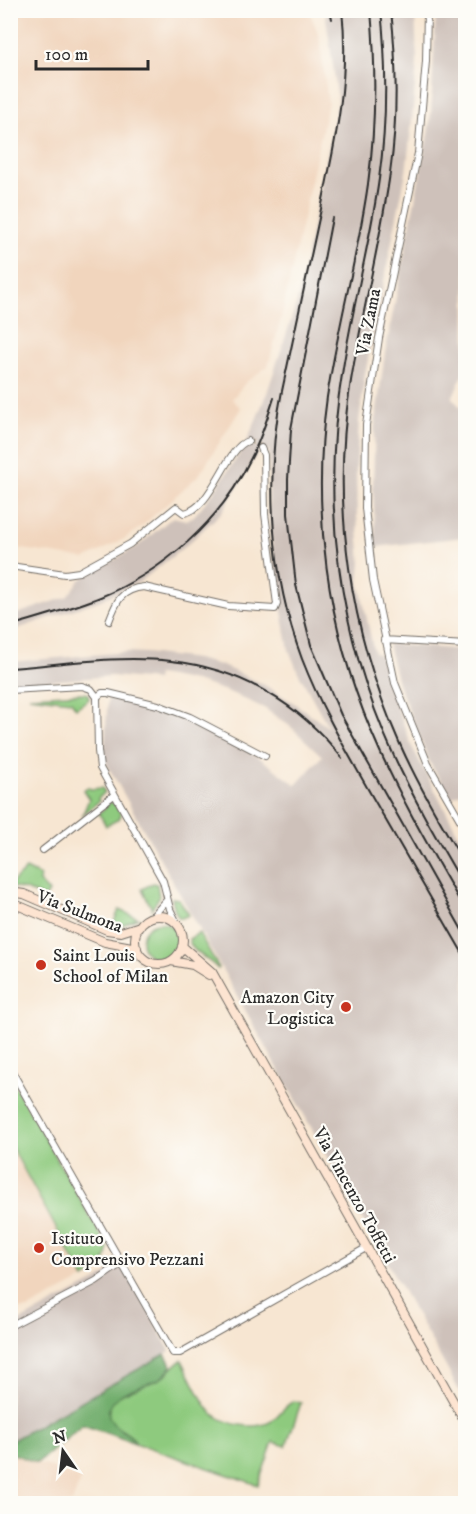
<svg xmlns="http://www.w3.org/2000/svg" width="476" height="1514" font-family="'IM FELL DW Pica',serif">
	<rect width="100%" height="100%" fill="#fdfcf7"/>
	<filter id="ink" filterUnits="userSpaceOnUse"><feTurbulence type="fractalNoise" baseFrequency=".0167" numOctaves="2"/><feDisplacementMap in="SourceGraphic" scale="12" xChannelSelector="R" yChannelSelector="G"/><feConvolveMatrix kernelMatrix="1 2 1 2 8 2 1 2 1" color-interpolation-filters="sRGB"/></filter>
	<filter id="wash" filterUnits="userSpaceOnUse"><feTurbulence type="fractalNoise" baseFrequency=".008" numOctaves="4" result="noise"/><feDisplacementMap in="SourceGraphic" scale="24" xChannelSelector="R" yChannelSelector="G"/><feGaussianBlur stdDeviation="1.35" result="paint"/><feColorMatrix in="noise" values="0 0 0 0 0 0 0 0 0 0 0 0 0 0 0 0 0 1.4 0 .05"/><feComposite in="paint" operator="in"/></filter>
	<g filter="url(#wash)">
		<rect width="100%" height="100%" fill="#f7e6d2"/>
		<path fill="#f1d5bd" d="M10,11h299l10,24 9,67 -45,209 -15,55 -22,16 -14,17 9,9 -42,67 -57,51 -18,13 -39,20 -74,-12z
			M10,1146l74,133 -56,30h-13l-4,-3z
			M11,1453l70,25 -9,25 -61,1z"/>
		<path fill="#cec1ba" d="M325,11h90l2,51 -5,59 -6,51 -41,202 -6,48 -3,49 1,46 4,46 -2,19 15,70 7,4 13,43 18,48 53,100v554l-361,-642 4,-62 84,24 69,38 35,26 26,-29 -31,-29 -27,-19 -35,-16 -34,-11 -38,-6 -1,5 -44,-4 -101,8v-22l116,-10 20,1 49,6 24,6 41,18 33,20 35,25 -31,-56 -9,-22 -14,-77 -6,-58v-65h-9l-38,62 -33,31 -49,39 -42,19 -87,30v-15l56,-19 14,-18 57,-33 35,-29 13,3 8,-4 19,-23 32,-47 22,-53 30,-91 41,-201z
			M436,11h29l1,357 -14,30 13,14v125l-89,10 -3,-60 2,-63 10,-71 43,-219 3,-21z
			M388,644l77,6v141l-14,7 -21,-35 -32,-80z
			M122,1263l48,88 -157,89 -3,-1v-113l86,-45z"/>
		<path fill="#8eca7e" stroke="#5c7a54" stroke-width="1.5" d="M84,693l4,1 1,5 -13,9 -5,-7 -42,-5z
			M88,787l2,2 12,-1 3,4 -7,7 1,2 -16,13 6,-15 -6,-9z
			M111,802l4,2 6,11 -2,4 -13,7 -7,-13 8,-7 -1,-2z
			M26,869l14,7 -1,6 10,10 -4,6 -19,-8 -15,-3v-3z
			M153,883l4,1 2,13 -7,12 -10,-20z
			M172,898l7,1 10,16 -7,3h-3l-4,-7z
			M119,910l19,8 -15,7 -10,-1z
			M142 941a18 18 0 1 1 36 0a18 18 0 1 1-36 0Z
			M199,933l20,35 -1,1c-9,-11 -27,-16 -29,-30z
			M10,1078l98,170c0,16 -10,24 -24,31l-73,-133z
			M182,1360c7,13 20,44 30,53 14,12 42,17 58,9 10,-6 14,-18 25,-21l6,2 -15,43 -13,-4 -15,43 -123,-42 -1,-4c-6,-5 -14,-8 -20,-14 -25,-28 32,-39 47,-47 8,-4 12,-13 21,-18z"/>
		<path fill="#72ae6d" stroke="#4e6c4c" stroke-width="1.5" d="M165,1354l7,12c-4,5 -7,10 -13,13 -14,7 -55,14 -50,37 4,14 22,15 26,27l-52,-18 -46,38 -26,-10v-14l2,1z"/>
	</g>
	<g filter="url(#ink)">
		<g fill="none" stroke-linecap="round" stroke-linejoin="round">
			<path stroke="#cec1b1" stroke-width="6" stroke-dasharray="6 3" stroke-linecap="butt" d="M248,441l8,2 5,5"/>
			<g stroke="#726c65" stroke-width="8">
				<path id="street" d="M427,10l-1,51 -8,92 -39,185 -13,87 -1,83 8,72 22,103 33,81 38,66
					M10,566l55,8 14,-2 51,-28 46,-37 8,6c28,-4 42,-66 64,-72
					M109,621c7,-19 12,-32 35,-34l84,19 47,3 2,-5 -12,-90 -1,-59 -3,-7
					M384,640l82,5
					M10,690l72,-4 9,3 6,8
					M97,697l1,54 2,17 63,113 7,28 8,16
					M97,697l5,-4h6l50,12 32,12 75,39
					M43,850l71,-55
					M151,918l16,-18
					M10,1068l163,285h7l186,-105
					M10,1326l86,-45 26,-18"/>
			</g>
			<g stroke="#726c65" stroke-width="10">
				<path id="secondary" d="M10,892l14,2 83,36 14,2 19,-6
					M10,902l95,40 32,6
					M135 940a24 24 0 1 1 48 0a24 24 0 1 1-48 0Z
					M182,946l30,26 254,452
					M171,961l22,4 16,10"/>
			</g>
			<use href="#street" stroke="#fff" stroke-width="6"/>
			<use href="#secondary" stroke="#fde4d1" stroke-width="8"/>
			<path stroke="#2b2b2b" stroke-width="2" d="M330,10l2,9
				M342,10c8,69 -7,133 -21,199 -13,61 -26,122 -39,182 -18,88 -11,185 20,268 19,49 45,93 71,139 31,54 62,107 93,161
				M371,10c5,59 5,116 -3,174 -10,71 -30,141 -41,213 -16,114 0,230 45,336 26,62 61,121 94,179
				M381,10c6,57 6,113 -2,169 -9,64 -26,126 -36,189 -23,133 -5,266 51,388 21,46 47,90 72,133
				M391,10c6,55 7,109 -1,163 -10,72 -29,143 -40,214 -19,120 0,244 49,355 19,43 43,83 67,124
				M332,218l-41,211 -3,50v35l8,71 15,60 30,70 125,222
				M10,626c30,-9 60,-17 88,-28 65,-26 123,-77 153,-140 10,-19 16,-39 23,-60
				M10,668c53,-4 108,-13 161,-7 68,7 129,43 171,97"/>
		</g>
	</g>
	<g fill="#c8321e" stroke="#fdfcf7" stroke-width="2">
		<circle cx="41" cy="965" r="6"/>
		<circle cx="346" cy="1007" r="6"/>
		<circle cx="39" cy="1248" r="6"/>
	</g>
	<g text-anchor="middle" stroke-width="4.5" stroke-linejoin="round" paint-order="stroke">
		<g font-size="18" fill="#2b2b2b" stroke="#fdfcf7">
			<text transform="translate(368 322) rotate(-79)" y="6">Via Zama</text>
			<text transform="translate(80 911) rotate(21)" y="6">Via Sulmona</text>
			<text transform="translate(355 1195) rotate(61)" y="6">Via Vincenzo Toffetti</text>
		</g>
		<g font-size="18" fill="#2b2b2b" stroke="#fdfcf7" text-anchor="start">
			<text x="53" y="961">Saint Louis<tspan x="53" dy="21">School of Milan</tspan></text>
			<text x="334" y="1003" text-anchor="end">Amazon City<tspan x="334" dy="21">Logistica</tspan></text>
			<text x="51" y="1244">Istituto<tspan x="51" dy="21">Comprensivo Pezzani</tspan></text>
		</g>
	</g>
	<rect width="476" height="1514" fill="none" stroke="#fdfcf7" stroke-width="36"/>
	<g transform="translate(63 1451) rotate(346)" stroke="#fdfcf7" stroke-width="4.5" paint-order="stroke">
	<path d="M0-4.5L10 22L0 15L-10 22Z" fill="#2b2b2b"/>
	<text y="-9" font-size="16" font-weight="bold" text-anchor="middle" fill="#2b2b2b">N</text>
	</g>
	<path d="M36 60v9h112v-9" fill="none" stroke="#2b2b2b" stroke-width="3"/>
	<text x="45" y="60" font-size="18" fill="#2b2b2b" stroke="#fdfcf7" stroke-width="4.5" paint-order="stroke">100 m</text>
</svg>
